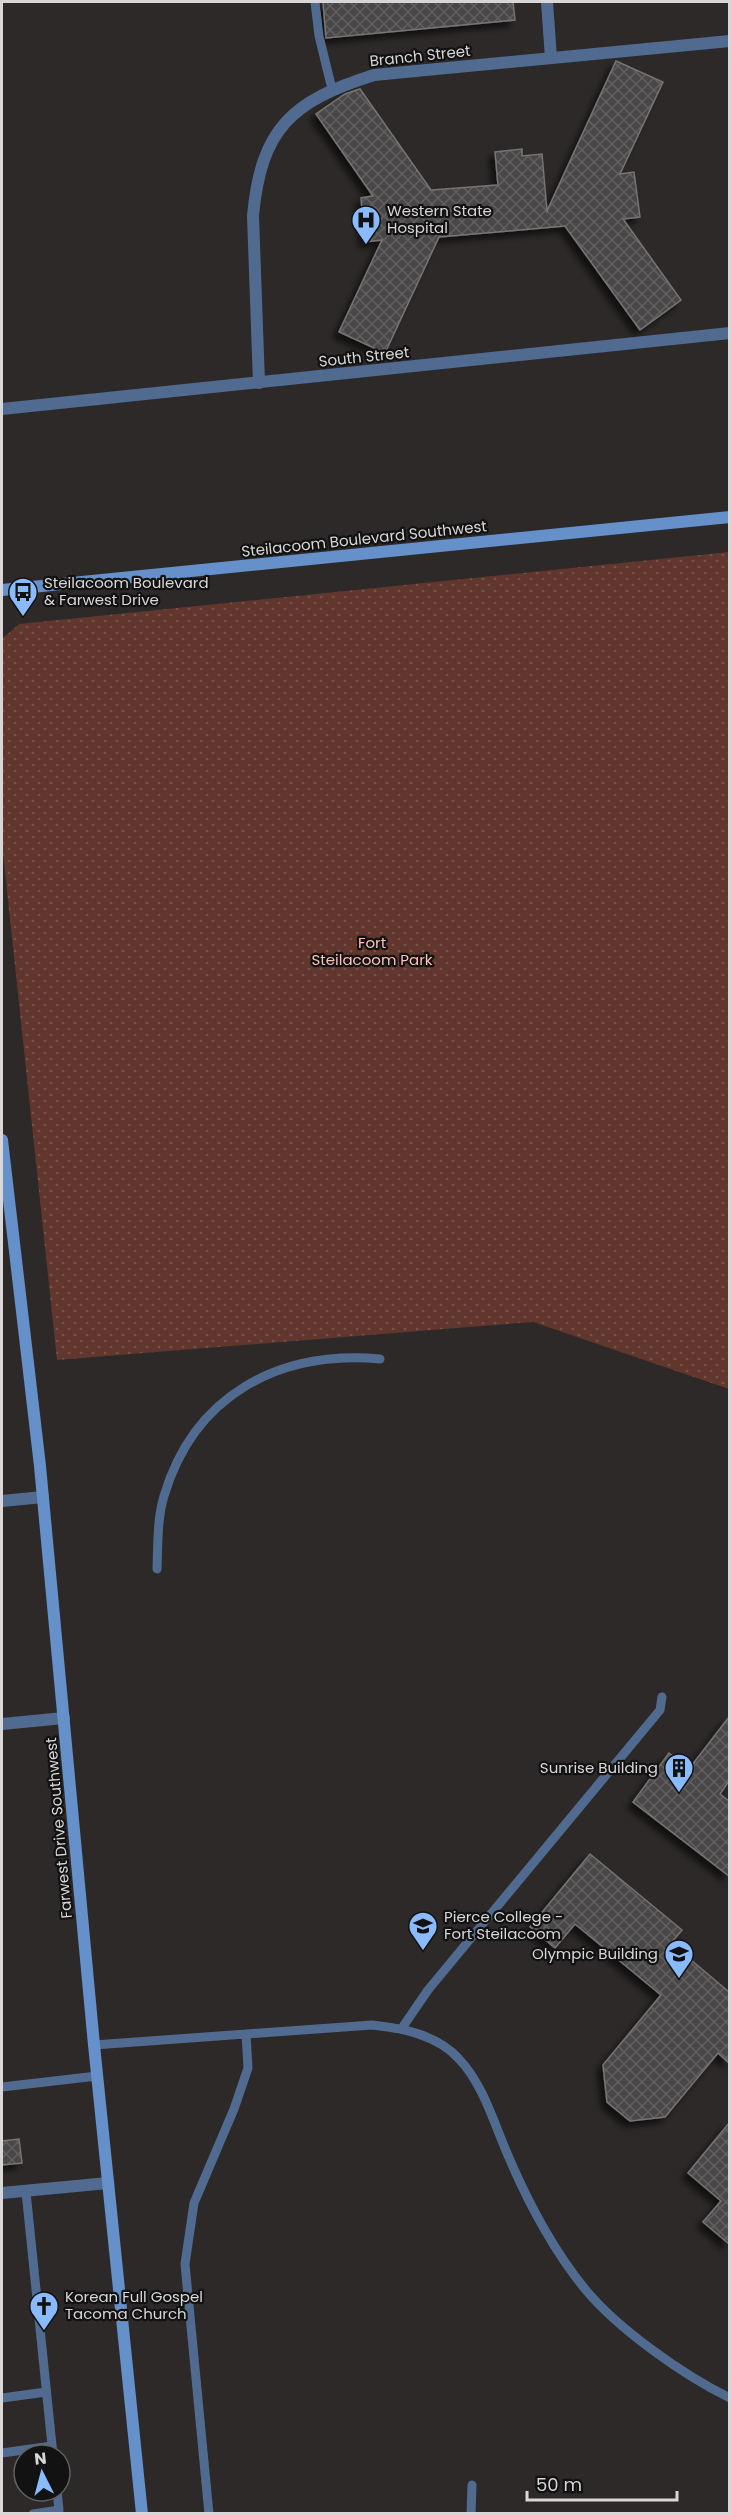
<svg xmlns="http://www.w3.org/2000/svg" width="731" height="2515" font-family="Poppins,sans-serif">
	<defs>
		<pattern id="park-dots" width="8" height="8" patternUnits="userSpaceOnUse" patternTransform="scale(1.5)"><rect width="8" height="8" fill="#60362d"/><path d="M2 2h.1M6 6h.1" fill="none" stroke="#76524b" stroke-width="1.8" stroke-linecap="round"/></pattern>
		<pattern id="building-cross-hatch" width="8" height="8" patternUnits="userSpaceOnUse" patternTransform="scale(1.5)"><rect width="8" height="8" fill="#494646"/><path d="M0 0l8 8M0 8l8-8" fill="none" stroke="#626060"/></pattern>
		<filter id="shadow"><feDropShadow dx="-5.5" dy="5.5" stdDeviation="3" flood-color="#0009"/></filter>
	</defs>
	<rect width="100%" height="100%" fill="#2c2928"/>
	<path fill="url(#park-dots)" d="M729,552v837l-196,-67 -476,38 -55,-516v-205l17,-15z"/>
	<path fill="url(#building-cross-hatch)" stroke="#777473" stroke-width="1.5" filter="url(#shadow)" d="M323,2h190l2,18 -189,18z
		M616,61l47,21 -43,92 14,-2 6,45 -17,2 58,81 -41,30 -75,-104 -126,11 -54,116 -46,-21 43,-92 -17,2 -4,-44 12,-2 -57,-82 29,-20 15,-5 71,101 67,-5 -3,-33 27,-3v7l20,-2 5,57z
		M729,1717v64l-9,13 9,7v75l-96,-74 36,-49 20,16z
		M590,1854l92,76 -11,13 58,49v71l-11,-10 -53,64 -35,4 -23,-19 -4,-37 58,-70 -86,-71 -20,24 -25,-21z
		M729,2123v121l-26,-22 18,-21 -33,-28z
		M19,2139l3,24 -20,2v-24z"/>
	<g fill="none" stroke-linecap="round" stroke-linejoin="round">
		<path stroke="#506b8f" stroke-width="9" d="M315,2l4,34 13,53
			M157,1569c1,-24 0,-50 7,-73 30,-101 115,-146 216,-137
			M402,2028l26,-38 232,-280 2,-13
			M94,2045l278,-20c30,3 66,10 87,34 25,26 36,68 51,101 19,44 45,92 75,129 33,40 98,86 145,109
			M2,2087l95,-11
			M26,2192l27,263
			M2,2398l44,-6
			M2,2453l50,-7
			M33,2514l26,-4 -2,-19
			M209,2514l-24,-250 9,-61 40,-94 14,-41 -2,-34
			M471,2514l1,-29"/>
		<path stroke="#506b8f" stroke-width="12" d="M547,2l4,56
			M259,383l-6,-167c8,-88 39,-115 121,-141l356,-34
			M2,409l728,-76
			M2,1501l41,-4
			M2,1724l62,-6
			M2,2193l106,-10"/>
		<path stroke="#6590c9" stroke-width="12" d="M2,590l728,-73
			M2,1140l38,326 54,579 48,469"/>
	</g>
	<defs>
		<g id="hospital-pin" transform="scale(1.5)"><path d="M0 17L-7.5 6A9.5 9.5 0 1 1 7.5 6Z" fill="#89bafc" stroke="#131212"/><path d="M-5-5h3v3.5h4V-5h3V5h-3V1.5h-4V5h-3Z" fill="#111"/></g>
		<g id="bus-pin" transform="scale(1.5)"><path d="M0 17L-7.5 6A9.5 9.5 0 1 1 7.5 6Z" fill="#89bafc" stroke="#131212"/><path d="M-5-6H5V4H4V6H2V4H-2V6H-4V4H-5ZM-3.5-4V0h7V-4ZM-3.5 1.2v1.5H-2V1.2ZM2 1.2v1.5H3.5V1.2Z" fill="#111"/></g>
		<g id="building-pin" transform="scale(1.5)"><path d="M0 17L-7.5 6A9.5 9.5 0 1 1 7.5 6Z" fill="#89bafc" stroke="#131212"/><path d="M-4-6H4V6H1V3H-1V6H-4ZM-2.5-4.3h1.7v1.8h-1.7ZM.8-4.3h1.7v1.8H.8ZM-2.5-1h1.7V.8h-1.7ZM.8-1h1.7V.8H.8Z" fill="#111"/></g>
		<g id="university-pin" transform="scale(1.5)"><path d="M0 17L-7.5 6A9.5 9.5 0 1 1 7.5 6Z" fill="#89bafc" stroke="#131212"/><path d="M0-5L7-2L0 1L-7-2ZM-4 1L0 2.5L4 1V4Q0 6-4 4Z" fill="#111"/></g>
		<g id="church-pin" transform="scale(1.5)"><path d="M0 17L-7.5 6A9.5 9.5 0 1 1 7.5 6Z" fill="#89bafc" stroke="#131212"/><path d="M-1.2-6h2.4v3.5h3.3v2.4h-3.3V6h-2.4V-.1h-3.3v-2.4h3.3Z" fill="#111"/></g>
	</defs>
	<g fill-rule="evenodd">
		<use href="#hospital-pin" x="366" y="220"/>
		<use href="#bus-pin" x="23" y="592"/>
		<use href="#building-pin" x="679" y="1768"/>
		<use href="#university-pin" x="423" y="1926"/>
		<use href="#university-pin" x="679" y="1954"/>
		<use href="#church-pin" x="44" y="2306"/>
	</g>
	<g text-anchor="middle" stroke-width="4.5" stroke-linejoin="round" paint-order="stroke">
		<g font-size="15" fill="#d8d6d6" stroke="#131212">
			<text transform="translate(420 56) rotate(-6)" y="5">Branch Street</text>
			<text transform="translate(364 357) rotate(-6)" y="5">South Street</text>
			<text transform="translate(364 539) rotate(-6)" y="5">Steilacoom Boulevard Southwest</text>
			<text transform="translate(59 1828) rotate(-95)" y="5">Farwest Drive Southwest</text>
		</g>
		<g font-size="15" fill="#d8d6d6" stroke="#131212" text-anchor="start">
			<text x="387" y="216">Western State<tspan x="387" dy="17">Hospital</tspan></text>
			<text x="44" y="588">Steilacoom Boulevard<tspan x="44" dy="17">&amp; Farwest Drive</tspan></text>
			<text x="658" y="1773" text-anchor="end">Sunrise Building</text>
			<text x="444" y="1922">Pierce College -<tspan x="444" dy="17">Fort Steilacoom</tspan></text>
			<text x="658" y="1959" text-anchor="end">Olympic Building</text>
			<text x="65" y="2302">Korean Full Gospel<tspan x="65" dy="17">Tacoma Church</tspan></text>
		</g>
		<g font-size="15" fill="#fbc2b5" stroke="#131212">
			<text x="372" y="948">Fort<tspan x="372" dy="17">Steilacoom Park</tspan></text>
		</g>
	</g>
	<rect width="731" height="2515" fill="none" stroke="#d8d6d6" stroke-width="6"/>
	<g transform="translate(42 2473) rotate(354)"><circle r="28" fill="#131212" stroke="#626060" stroke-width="1.5"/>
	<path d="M0-4.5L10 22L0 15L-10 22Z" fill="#89bafc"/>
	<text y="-9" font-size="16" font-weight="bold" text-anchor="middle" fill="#d8d6d6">N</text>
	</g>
	<path d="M527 2491v9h150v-9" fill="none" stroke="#d8d6d6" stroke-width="3"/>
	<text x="536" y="2491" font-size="18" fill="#d8d6d6" stroke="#131212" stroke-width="4.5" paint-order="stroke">50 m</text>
</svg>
